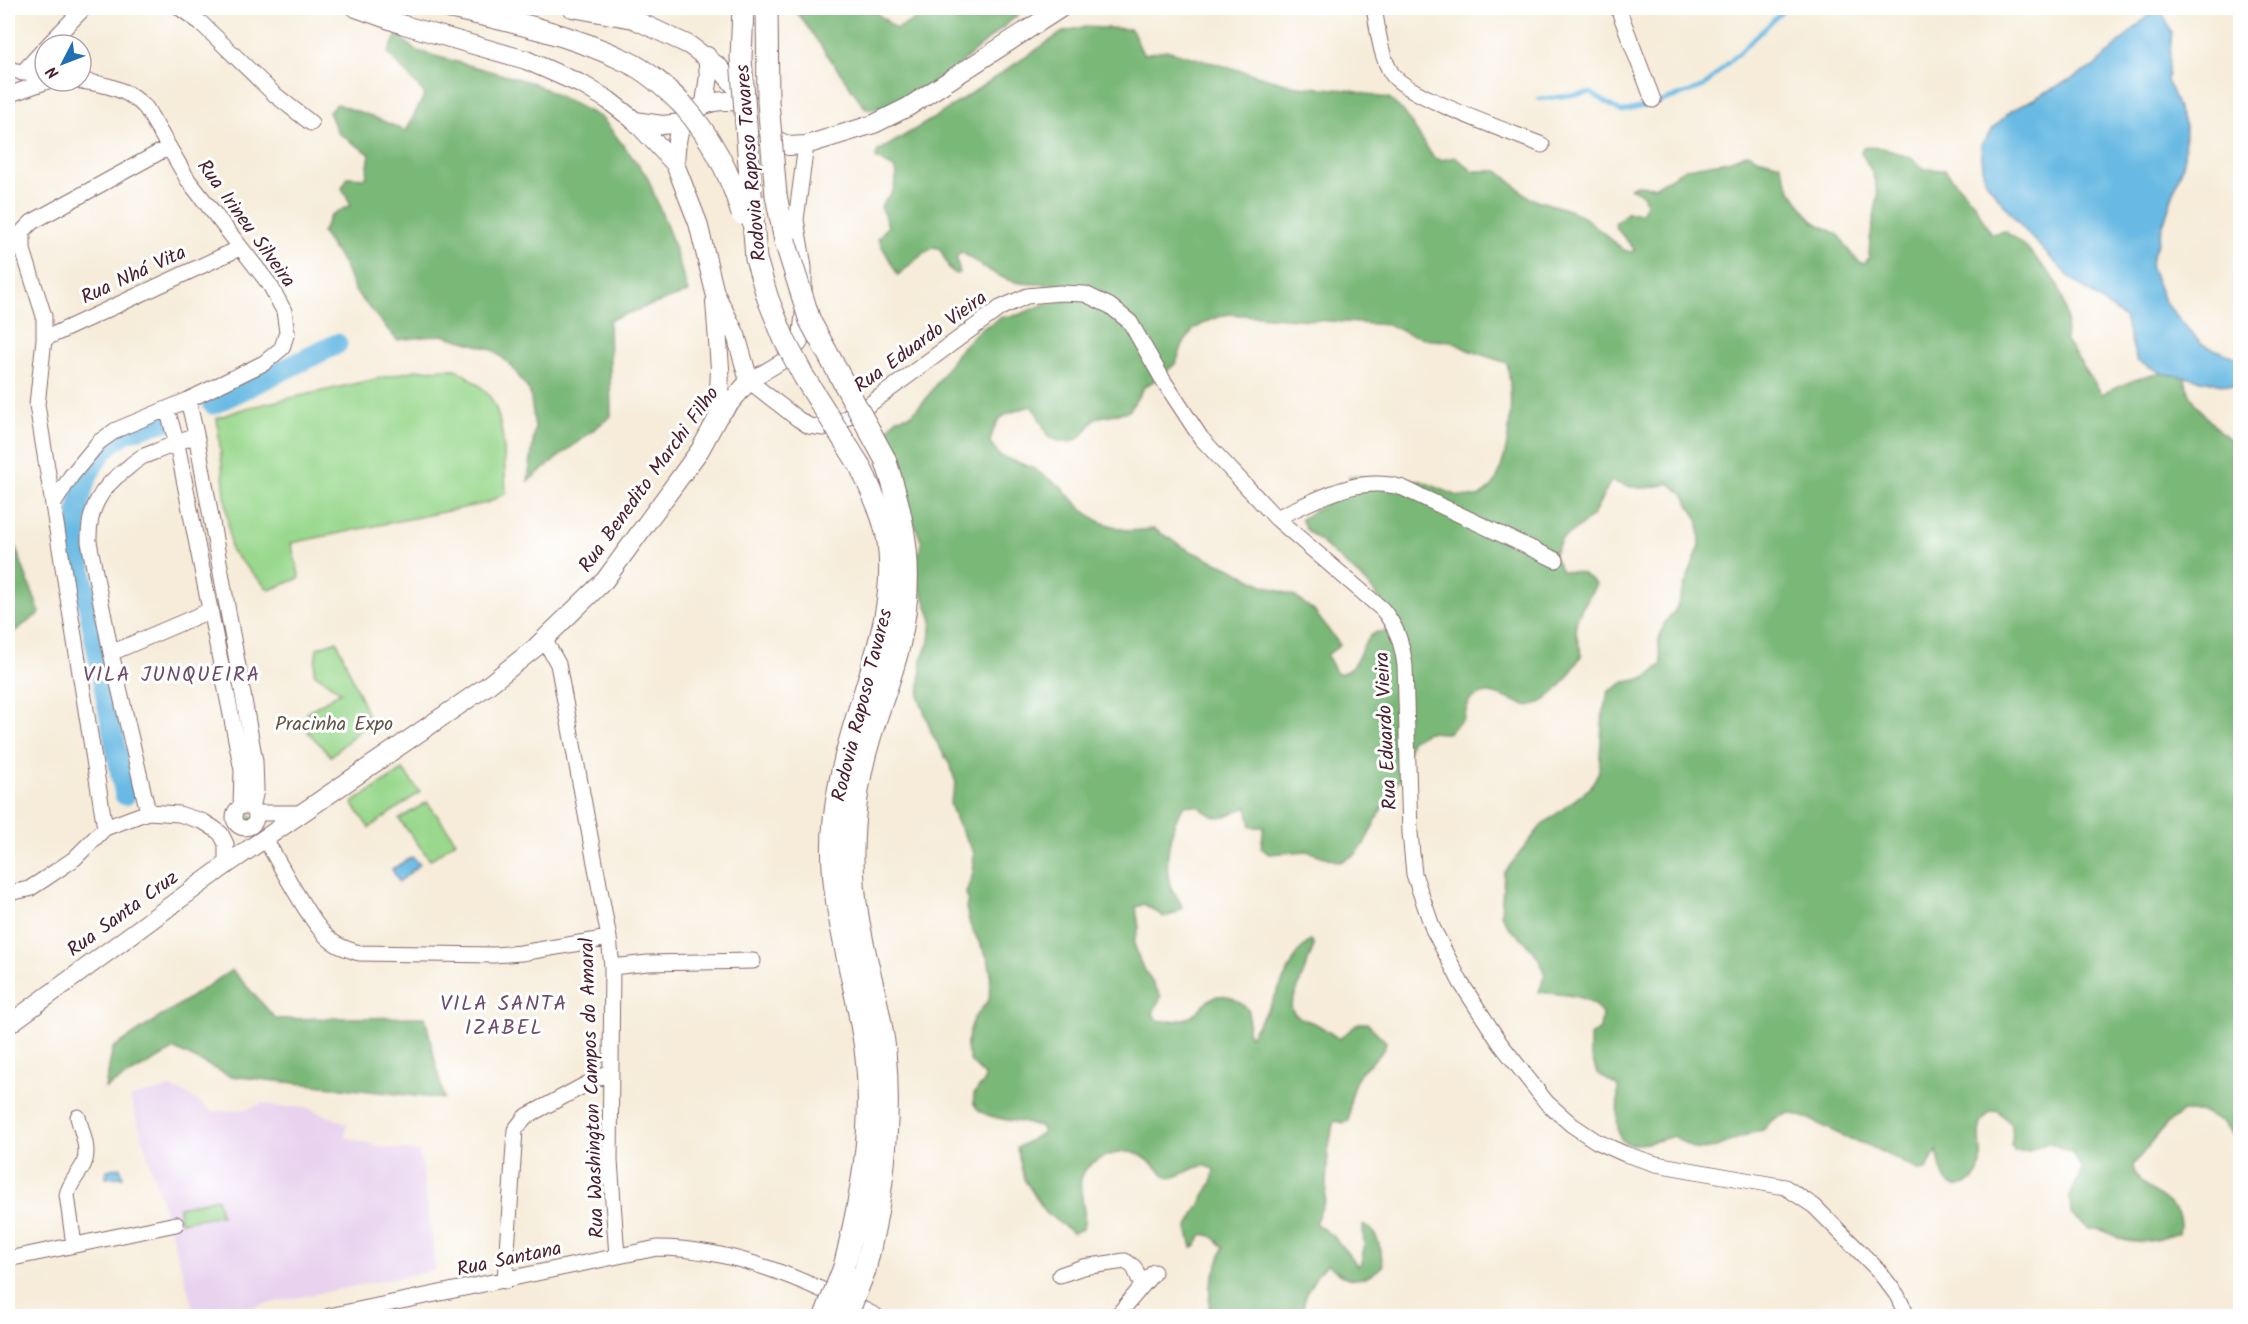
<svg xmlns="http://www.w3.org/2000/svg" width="2248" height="1324" font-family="Kalam,sans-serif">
	<rect width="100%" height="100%" fill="#fff"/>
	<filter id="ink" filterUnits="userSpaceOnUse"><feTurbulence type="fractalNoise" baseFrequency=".0167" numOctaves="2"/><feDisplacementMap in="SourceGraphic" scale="12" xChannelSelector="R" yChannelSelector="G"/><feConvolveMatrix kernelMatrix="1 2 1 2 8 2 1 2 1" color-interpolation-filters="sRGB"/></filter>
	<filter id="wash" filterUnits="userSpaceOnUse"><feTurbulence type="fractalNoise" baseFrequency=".008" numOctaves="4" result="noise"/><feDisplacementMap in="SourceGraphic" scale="24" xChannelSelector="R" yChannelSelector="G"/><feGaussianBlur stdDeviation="1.35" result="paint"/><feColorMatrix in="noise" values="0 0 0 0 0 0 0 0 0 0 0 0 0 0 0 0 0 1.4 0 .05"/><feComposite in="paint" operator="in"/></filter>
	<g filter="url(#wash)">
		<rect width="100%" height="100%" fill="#f6ecd9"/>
		<path fill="#e8d2ee" d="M171,1088l18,7 23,17 36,-3 15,-6 16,4h28l40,17 -2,13 36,10 39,5 16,118 -231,46h-9l-66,-219z"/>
		<path fill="#99d88d" stroke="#727c5c" stroke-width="1.5" d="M456,369c13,9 31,19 38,35 12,27 10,60 12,89l-19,10 -196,40 9,35 -31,12 -38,-39 -14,-133 29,-10 170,-38z
			M337,641l33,80 -39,35 -23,-24 -1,-20 34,-20 -27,-19 3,-25z
			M403,770l17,22 -51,36 -17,-25z
			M427,802l29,39 -26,19 -31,-41z
			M243,808l11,11 -6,6 -6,-1 -5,-5v-6z
			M217,1198l4,17 -41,7 -1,-15z"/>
		<path fill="#7ab878" stroke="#626c52" stroke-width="1.5" fill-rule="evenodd" d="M794,8h77l25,21 44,-21h86l-118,99 -42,2z
			M1082,27l48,2c8,6 6,16 14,25l22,-4 130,36 52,4 41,9 15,13 29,45 8,3 14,-3 18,14h25l32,27 42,13 13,7 39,32 6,2 5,-2 -19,-22 -1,-5 12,-10h15l4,-10 -3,-9 -13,-6 6,-3 20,1 31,-18 41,-7 21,-8 8,5 23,6 11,27 20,29 29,16 12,19 9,8 5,-1 3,-5 1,-17 8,-45 -5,-21 -12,-22 2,-5 20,1 28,10 14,11 20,1 28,32 18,32 14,-3 23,18 28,32 7,18 4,21 -2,20 37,54c27,-13 52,-24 82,-20 4,30 33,56 56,73v698l-17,-22 -22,-11h-19l-16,13 -33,40c0,28 56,33 46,68 -18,6 -39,13 -58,6 -15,-6 -14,-10 -32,-10l-18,-15 -1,-17 12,-28 -10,-17 -25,-10 -19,9h-14l-3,-5c4,-20 1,-22 -14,-36l-7,2c-4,4 -9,10 -10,15 -2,22 12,52 -21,59 -17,3 -19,-23 -22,-35l-11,18 -6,2 -52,-26 -17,-5 -42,-21 -19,-6 -18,7 -9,10c-19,3 -51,24 -68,19 -7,-2 -15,-9 -21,-13 -63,18 -57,9 -56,-49l-21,-14 -7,-21v-16l10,-7 2,-15c-13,-21 -41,-19 -63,-22l6,-17 -7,-18 -14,-17 -14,-11 -9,-15 3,-41 38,-48 48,-37 9,-17 4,-60 6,-20 16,-9 21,-4 16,-14 -4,-20 6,-20 12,-15 24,-64 -1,-23 -16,-28 -14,-11c-23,8 -35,6 -58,-2l-18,34 -16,14 -15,10 -9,16 9,16 20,2 14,11c-16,32 -28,32 -14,70 -10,18 -33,56 -58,51 -11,-3 -24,-12 -36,-12 -5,0 -13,4 -18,6l-7,20 -16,14 -20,-1 -16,9 -10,37 -11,14 -26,52 -9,11 -15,7 -33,-11 -38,3 -8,-6 3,-21h-13l-4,-20 -26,11 -9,-2 -15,-10 -13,-1c-14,19 -21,60 -13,83 2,7 10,11 11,20l-8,6 -10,3 -20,-13 -8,3 3,21 -5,15 6,19 21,35 -8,16 4,7c10,2 23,1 33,-3 8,-4 13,-14 22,-19 14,-7 28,3 37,13l-1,23 2,2 20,-30 28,-54 13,-12 2,3v5l-22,58c3,14 17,13 27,19 7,4 14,9 21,14l20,-16h8l19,19c-3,14 -14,18 -24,29 -12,13 -12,33 -13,50l-6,2 -8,-2 -2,3 -5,28 -3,48 -10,23 19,14 24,29 3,-3 3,-16 -1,-22c17,7 17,25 20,40 -10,11 -25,18 -40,11 -6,-3 -11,-9 -16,-12 -11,9 -28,38 -23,52h-95l1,-31 14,-38c-7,-6 -13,-15 -23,-12l-5,11 -4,1 -5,-19 25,-46 2,-12c-13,-12 -30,7 -45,8 -9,-7 -19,-18 -29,-23 -17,-9 -55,4 -59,24 -3,18 7,29 2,50l-10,4 -27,-20 -22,-34 -7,-31 25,-15v-5c-14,-9 -60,-5 -68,-24 -1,-3 0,-7 0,-10l10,-12 1,-6 -14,-14 -5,-15 7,-28 16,-19 2,-28 -3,-13 -18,-34 -4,-17 2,-8 -2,-7 7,-20 1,-20 -18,-32 -6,-18 6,-20 -6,-18 -18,-31 -13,-37 3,-40 8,-17 2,-20 -13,-36 -4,-21 7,-20 -7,-18 -28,-32 -3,-20 2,-41 11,-14 14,-3 15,-16 31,-46 21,-22 24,-14 16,-2 27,-11 26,-4 -2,-12c-21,-7 -38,-1 -57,-7 -18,-5 -36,-20 -51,-29l-5,6 4,15 -5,1 -6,-6 -9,-19 -5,-2 -10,5 -27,23 -20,-36 10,-13 -7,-20 12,-15 4,-16 -3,-7 -18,-10 1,-6 57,-34 129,-86zM1228,314l161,11 17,8 25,7 20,1 17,9 39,13c7,34 4,87 -12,119 -3,6 -11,11 -17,15l-20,-1 -37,-15 -72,-5 1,6 -32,27 -17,10 5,10 61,54 20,25 2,23c-5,1 -10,0 -14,2 -19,11 -12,37 -38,41l-10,-19 13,-10 -26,-34 -20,-15 -31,-11 -30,-16 -43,-18 -36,-22 -25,2 -29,-9 -16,-11 -24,-25 -29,-19 -31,-11 -10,-14c6,-29 16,-28 41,-36 9,9 10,19 17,28 2,3 7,6 11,7 18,6 27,-10 36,-23l34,-7 15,-24 16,-10 16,-14 7,-19 11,-15 16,-9z
			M397,35l20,16 116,32 69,35 45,58 24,61 17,55 -79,28 2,96 -83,65 7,-53 -5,-36 -20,-28 -19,-15 -49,-14 -45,5 -42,-49 -11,-27 -22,-31 9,-18 20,-10 -9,-17 6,-11 18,1 4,-24 -32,-21 -9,-21 8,-8 34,12 35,15 19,-37 -37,-41z
			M8,527l32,86 -32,23z
			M232,970l44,49 149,-2 19,82 -214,-23 -55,-27 -70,39 8,-40z"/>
		<path fill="#67b9e3" stroke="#586c87" stroke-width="1.5" d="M2156,8h4l12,25 -5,47 18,46 -1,35 -34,104 14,36 37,43 39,15v28l-78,-14 -25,-12 -13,-43 -55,-41 -43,-45 -42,-53 -3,-34 14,-19 16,-15 84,-45z
			M412,857l8,7 -21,18 -7,-13z
			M120,1167l3,10 -17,1 1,-8z"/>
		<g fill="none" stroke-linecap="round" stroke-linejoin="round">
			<path stroke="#67b9e3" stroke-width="4" d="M1539,99l52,-6 30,19 36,-9 46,-16 83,-79"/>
			<path stroke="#67b9e3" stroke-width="21" d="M213,404l124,-60
				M125,795l-47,-243c-4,-44 3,-90 44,-117 11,-7 31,-10 44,-14"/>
		</g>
	</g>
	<g filter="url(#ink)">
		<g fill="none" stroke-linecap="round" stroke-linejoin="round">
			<g stroke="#866768" stroke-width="17">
				<path id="minor" d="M180,8l21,15 73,71 37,29
					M1374,8c4,21 6,48 18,66 14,22 121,59 150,71
					M1618,8l35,92
					M48,45l36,-37
					M8,69l37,8
					M22,73l23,-25
					M81,81c24,3 47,8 65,27l42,72 82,105 14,26 3,21 -5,16 -18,15 -76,37 -72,30 -17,12 -28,34 -18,29 52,323
					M8,95l40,-14
					M806,145l-10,75 8,47v37l-4,39 -14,16 -37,22 49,38 11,7 15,2 17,-7 25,-14 134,-99 27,-12 33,-3 25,1 25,12 20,16 33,58 38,58 75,80 106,91c15,18 20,34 23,57l5,167 4,41 19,55 28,54 39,60 47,60 25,22 24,16 29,13 31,10 129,23 29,19 63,63 20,26 10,21
					M44,339l196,-91
					M188,400l8,34 59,327 1,29 -4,18
					M167,409l10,35 65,326 -1,36
					M53,505l-16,-100 7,-66v-23l-21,-66v-19l9,-9 137,-75
					M1276,518c41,-18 81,-44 127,-30l153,72
					M544,639l14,25 51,274 3,29 -2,194 7,95
					M111,653l100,-43
					M234 817a11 11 0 1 1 22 0a11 11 0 1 1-22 0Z
					M148,812l-37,-159 -22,-111c-1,-31 10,-53 36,-72 6,-5 12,-11 19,-14 18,-7 35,-13 52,-22
					M256,813h45
					M265,839c15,24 47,89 68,103 8,6 17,8 26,11l135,2 27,-2 88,-15
					M8,893l21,-4 17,-11 28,-19 31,-31 43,-16 31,2 25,8 11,7 6,5 5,10v21
					M612,967l36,-4 105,-2
					M74,1245l-7,-50c2,-10 9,-18 14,-26 11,-16 1,-35 -3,-52
					M8,1259l168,-35
					M1060,1275l23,-8 42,-6 9,6 8,19
					M505,1281l10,-151 10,-13 86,-46
					M329,1316l328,-68c77,0 151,33 219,68
					M1117,1316l37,-44"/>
			</g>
			<g stroke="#866768" stroke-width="20">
				<path id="major" d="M572,8l61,11 56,26 30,22 31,37 22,34 17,8 17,-1 68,-21 34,-17 153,-99
					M705,103l4,-27 -2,-20
					M635,121l27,4 21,-2
					M675,164c1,-12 1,-31 8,-41 17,-24 41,-25 67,-19
					M715,302l5,66 -2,49
					M8,1025l218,-160 261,-179 48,-38 70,-68 95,-130 18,-33 31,-36 -13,-46 -21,-42 -17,-70 -23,-59 -40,-43 -27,-21 -25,-15 -57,-25 -122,-35 -48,-17"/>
			</g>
			<g stroke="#866768" stroke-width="23">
				<path id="highway" d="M451,8c60,13 122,27 177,54 21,10 39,27 55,43
					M776,195l9,46
					M844,1267c17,-69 30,-139 22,-210 -9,-80 -41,-156 -32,-237 3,-28 9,-57 17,-84 18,-64 46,-126 37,-194 -4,-26 -17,-52 -28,-76
					M865,1270c18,-72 27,-146 20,-220 -5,-46 -20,-89 -27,-134 -5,-29 -6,-61 -4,-90 2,-27 6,-54 14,-81 9,-33 23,-65 31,-99 16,-67 8,-122 -14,-187"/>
			</g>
			<use href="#minor" stroke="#fff" stroke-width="15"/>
			<use href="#major" stroke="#fff" stroke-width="18"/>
			<use href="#highway" stroke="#fff" stroke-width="21"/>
			<g stroke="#866768" stroke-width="23" stroke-linecap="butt">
				<path id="highway-bridge" d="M743,8l-2,50 15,201 12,40 17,42 19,36 56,89
					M767,8l1,94 8,93
					M683,105c29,33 47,67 59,109
					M785,241l25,80 75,138
					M825,1316l19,-49
					M847,1316l18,-46"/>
			</g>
			<use href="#highway-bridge" stroke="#fff" stroke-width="21"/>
		</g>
	</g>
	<g text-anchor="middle" stroke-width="6" stroke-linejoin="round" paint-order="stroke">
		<g font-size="20" fill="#4a1f2b" stroke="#fff">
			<text transform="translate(750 163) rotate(-95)" y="7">Rodovia Raposo Tavares</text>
			<text transform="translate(247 223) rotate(54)" y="7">Rua Irineu Silveira</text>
			<text transform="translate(133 274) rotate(-25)" y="7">Rua Nhá Vita</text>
			<text transform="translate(920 341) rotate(-36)" y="7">Rua Eduardo Vieira</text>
			<text transform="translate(648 479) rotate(-54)" y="7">Rua Benedito Marchi Filho</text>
			<text transform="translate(861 705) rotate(-76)" y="7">Rodovia Raposo Tavares</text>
			<text transform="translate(1385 731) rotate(-93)" y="7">Rua Eduardo Vieira</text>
			<text transform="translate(122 913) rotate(-36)" y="7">Rua Santa Cruz</text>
			<text transform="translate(591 1088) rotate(-92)" y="7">Rua Washington Campos do Amaral</text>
			<text transform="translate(509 1258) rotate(-12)" y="7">Rua Santana</text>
		</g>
		<g font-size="20" fill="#625648" stroke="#fff">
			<text x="334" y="730">Pracinha Expo</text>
		</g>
		<g font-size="21" letter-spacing="1.5" fill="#6d4c6c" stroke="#fff">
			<text x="172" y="681">VILA JUNQUEIRA</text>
			<text x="504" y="1010">VILA SANTA<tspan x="504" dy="24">IZABEL</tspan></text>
		</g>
	</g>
	<rect width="2248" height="1324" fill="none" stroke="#fff" stroke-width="30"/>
	<g transform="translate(63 63) rotate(228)"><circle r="28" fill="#ffffff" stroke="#b7a5aa" stroke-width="1.5"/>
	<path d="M0-4.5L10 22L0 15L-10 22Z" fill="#1f6fb2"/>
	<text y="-9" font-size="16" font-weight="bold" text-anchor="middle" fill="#4a1f2b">N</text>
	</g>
</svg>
